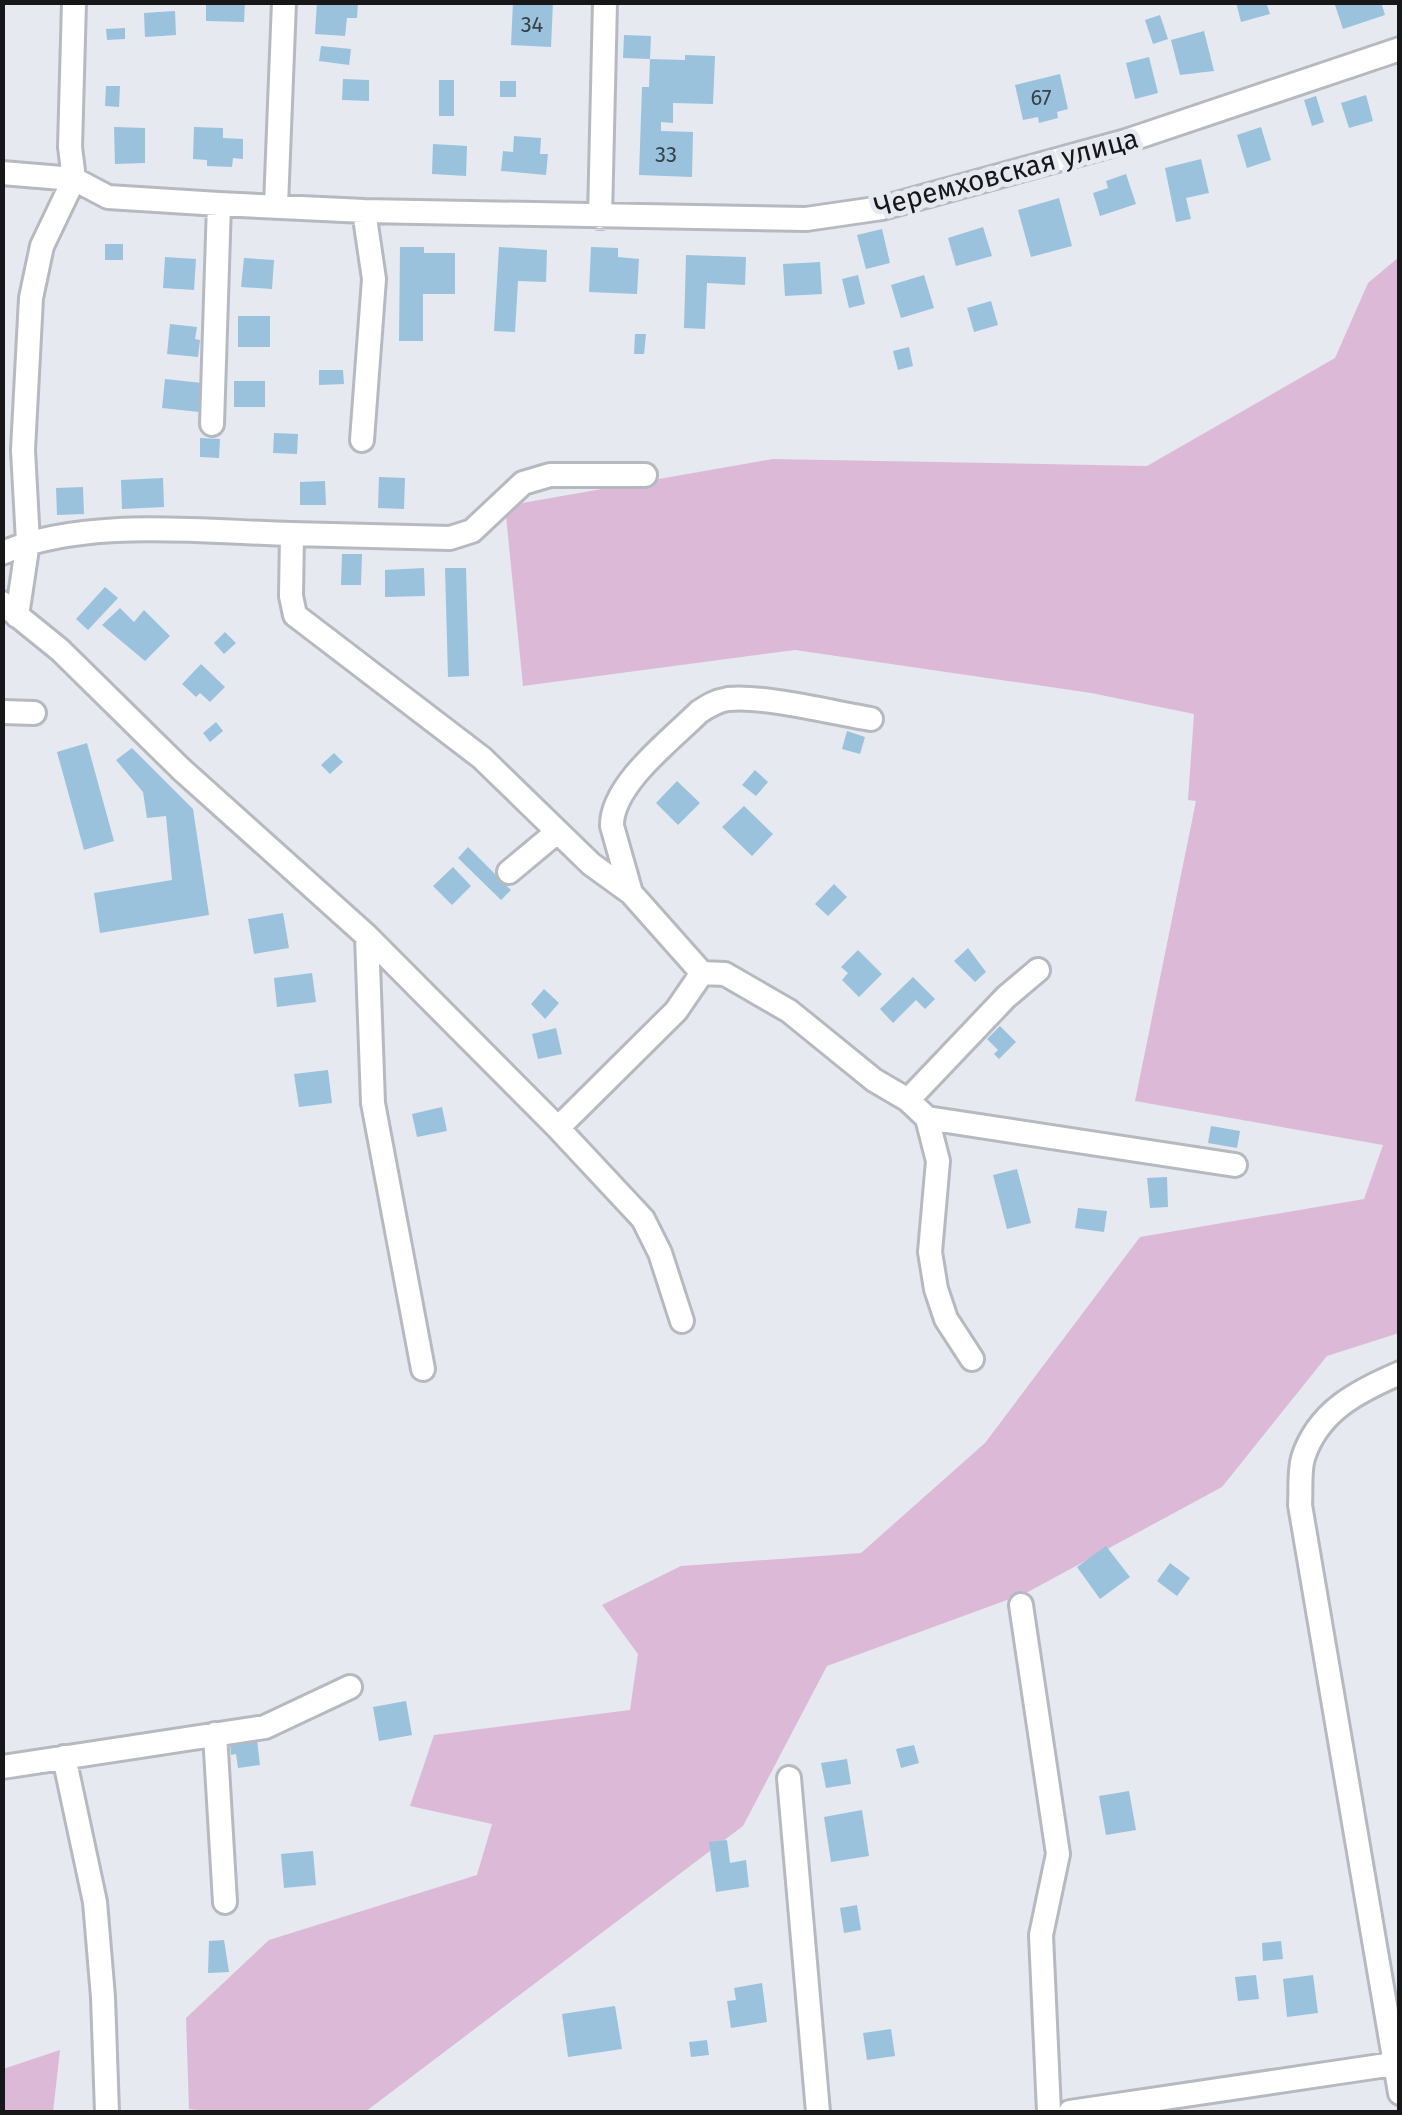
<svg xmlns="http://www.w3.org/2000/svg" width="1402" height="2115" font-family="'Fira Sans',sans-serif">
	<rect width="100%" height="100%" fill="#e6e9f0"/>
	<path fill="#dcbad7" d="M1399,257v1076l-72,23 -105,131 -196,106 -199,73 -84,160 -378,286h-153l-23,-3 -3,-91 83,-78 208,-65 15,-51 -82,-18 24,-71 196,-25 8,-56 -36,-49 79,-39 180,-13 124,-110 155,-206 224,-38 19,-54 -248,-44 61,-300 -8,-1 6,-86 -103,-21 -296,-43 -272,36 -18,-180 268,-47 374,7 188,-108 33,-75z
		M60,2050l-7,62h-50v-43z"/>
	<path fill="#9ac2dd" d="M206,2h39l-1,20 -38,-1z
		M317,2h41l-1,16h-10l-2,18 -30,-2z
		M513,2h40l-2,45 -40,-2z
		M1236,2h30l4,12 -29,8z
		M1334,2h47l4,13 -42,14z
		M175,11l1,24 -31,2 -1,-24z
		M1160,15l8,24 -15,5 -8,-24z
		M125,28v11l-18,1 -1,-11z
		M1204,31l10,40 -34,4 -9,-35z
		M624,35l27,1 -1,23 35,1v-5l30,1 -2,48 -40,-1v20l-12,-1v9l32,1 -1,45 -53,-2 3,-88h7l1,-28 -27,-1z
		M321,46l30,3 -2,16 -30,-4z
		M1149,57l9,36 -23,6 -9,-36z
		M1060,74l8,35 -11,3 1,6 -19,5 -1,-6 -15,3 -8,-35z
		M343,79l26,1v21l-27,-1z
		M439,80h15v36h-15z
		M500,81h16v16h-16z
		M106,86h14l-1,21 -14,-1z
		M1366,95l7,26 -24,7 -8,-25z
		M1316,96l8,26 -12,4 -8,-26z
		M114,127l31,1v35l-30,1z
		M194,127l29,1v10l20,1v20l-10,-1 -1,9 -25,-1v-6l-14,-1z
		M1261,127l10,33 -24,8 -10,-33z
		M514,136l27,2 -1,16h8l-2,21 -45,-4 2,-20 10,1z
		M433,144l34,2 -1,30 -34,-2z
		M1201,159l8,34 -23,5 5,21 -15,3 -11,-54z
		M1126,174l10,30 -36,12 -7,-23 15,-5 -2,-7z
		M1059,198l13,48 -41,11 -13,-47z
		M983,227l9,29 -36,10 -8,-28z
		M882,229l8,34 -24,6 -9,-34z
		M105,244h18v16h-18z
		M400,247h24v6h31v41h-32v47h-24z
		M499,247l48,3 -1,32 -28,-1 -3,51 -21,-1z
		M591,247l27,1v9l21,2 -2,35 -48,-2z
		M686,255l60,2 -1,28 -38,-2 -2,46 -21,-1z
		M165,257l31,2 -2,31 -31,-2z
		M244,258l30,2 -2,29 -31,-2z
		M820,262l2,32 -37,2 -2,-32z
		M858,275l7,29 -16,4 -7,-29z
		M924,275l10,33 -33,10 -10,-33z
		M991,301l7,24 -24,7 -7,-24z
		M238,316h32v31h-32z
		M170,324l27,3 -2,12 5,1 -2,17 -31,-3z
		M635,334h11l-2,20h-10z
		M909,347l4,19 -15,4 -5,-19z
		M319,370h24l1,14 -25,1z
		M165,379l37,4 -3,29 -37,-4z
		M234,381h31v26h-31z
		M274,433l24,1 -1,20 -24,-1z
		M200,438l20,1 -1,19 -19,-1z
		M379,477l26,1 -1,31 -26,-1z
		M163,478l1,29 -42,2 -1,-29z
		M325,481l1,24h-26v-23z
		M83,487l1,27 -27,1 -1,-27z
		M342,554h20l-1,31h-20z
		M424,568l1,28 -40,1v-27z
		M445,568h21l3,108 -21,1z
		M105,587l13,11 -30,32 -12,-11z
		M120,608l14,14 10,-12 26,26 -25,25 -43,-36z
		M225,632l11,11 -12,11 -10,-11z
		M201,664l24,23 -15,15 -10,-9 -4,4 -14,-13z
		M216,722l7,9 -13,11 -7,-9z
		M847,731l18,6 -5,17 -18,-5z
		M87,743l27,98 -30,9 -27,-98z
		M132,748l61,61 16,106 -109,18 -6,-40 78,-13 -6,-64 -19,2 -4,-26 -27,-32z
		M334,753l9,9 -13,12 -9,-9z
		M755,770l13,12 -12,14 -14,-11z
		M677,781l23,22 -22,22 -22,-22z
		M744,806l29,28 -21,22 -30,-29z
		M468,847l43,43 -10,10 -43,-42z
		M453,867l18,19 -19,19 -19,-19z
		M834,884l13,13 -19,19 -13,-12z
		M283,913l6,35 -35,6 -6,-35z
		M968,948l18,24 -11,10 -21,-21z
		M858,950l24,24 -23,23 -17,-17 6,-7 -7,-6z
		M312,973l4,29 -39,5 -3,-29z
		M913,977l22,22 -10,10 -9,-9 -23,23 -13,-14z
		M544,989l15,14 -14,16 -14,-15z
		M1000,1026l16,16 -17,17 -5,-5 4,-4 -11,-11z
		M556,1028l6,26 -24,5 -6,-25z
		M328,1070l4,33 -33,4 -5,-33z
		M442,1107l5,24 -30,6 -5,-23z
		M1211,1126l29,5 -3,17 -29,-5z
		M1017,1169l14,54 -24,6 -14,-54z
		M1167,1177l1,30 -18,1 -3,-30z
		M1078,1208l29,3 -3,21 -29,-4z
		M1106,1546l24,31 -30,22 -23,-32z
		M1170,1563l20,15 -13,18 -20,-15z
		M406,1701l6,34 -33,6 -6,-34z
		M257,1740l3,25 -22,3 -2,-14 -5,1 -1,-11z
		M914,1745l5,18 -18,5 -5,-19z
		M847,1759l4,25 -25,4 -5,-25z
		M1129,1791l7,39 -30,5 -7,-39z
		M862,1810l7,46 -38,6 -7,-45z
		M727,1840l3,23 16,-3 3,27 -33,5 -7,-50z
		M313,1851l3,34 -32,3 -3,-34z
		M857,1905l4,25 -17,3 -4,-25z
		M224,1940l5,32 -21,1 1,-32z
		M1281,1941l2,18 -20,2 -1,-18z
		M1256,1975l3,24 -21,2 -3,-24z
		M1313,1975l5,38 -31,4 -4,-38z
		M762,1983l5,39 -36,6 -4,-27 9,-1 -2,-12z
		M615,2006l7,43 -54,8 -6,-43z
		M891,2029l4,27 -28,4 -4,-27z
		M707,2040l2,15 -18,2 -2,-15z"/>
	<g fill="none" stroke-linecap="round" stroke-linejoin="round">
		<g stroke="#b6b9bf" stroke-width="28">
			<path id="minor" d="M2,173l72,6 34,18 111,7 145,7 442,8 76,-11 244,-67 274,-92
				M276,205l8,-203
				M600,217l5,-215
				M212,424l7,-220
				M362,440l12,-161 -10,-68
				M292,534l158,4 22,-7 51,-48 27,-8h95
				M2,553c84,-36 200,-21 290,-19l-1,62 4,19 187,143 109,106 40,29
				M2,603l58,47 121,119 186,167 191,192 85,91 17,34 22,68
				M17,616l11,-74 -5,-92 8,-152 11,-52 32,-67 -4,-32 4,-145
				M2,712l32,1
				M509,872l48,-40
				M367,936l6,167 50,266
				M702,973l-71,-80 -19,-67c-1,-41 59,-86 87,-114 9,-6 17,-11 29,-13 34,-4 106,14 143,20
				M908,1100l98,-103 32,-27
				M927,1118l11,43 -8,91 6,37 10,30 26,40
				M558,1128l118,-117 26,-38 23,1 64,37 85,69 34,20 19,18 308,47
				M1400,1373c-42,18 -82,38 -97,85 -4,14 -2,32 -3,47l100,588
				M1021,1605l37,249 -17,81 8,177
				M215,1734l10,168
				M64,1757l31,145 8,95 4,115
				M2,1767l263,-40 85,-40
				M789,1778l29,334
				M1070,2112l330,-49"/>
		</g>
		<use href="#minor" stroke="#fff" stroke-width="22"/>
	</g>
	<g text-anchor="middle" stroke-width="10" stroke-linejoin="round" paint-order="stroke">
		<g font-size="22" fill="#38424b">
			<text x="532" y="32">34</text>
			<text x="1041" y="105">67</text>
			<text x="666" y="162">33</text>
		</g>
		<g font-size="28" fill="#17171a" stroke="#e6e9f0">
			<text transform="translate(1006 172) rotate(-15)" y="10">Черемховская улица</text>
		</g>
	</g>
	<rect width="1402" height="2115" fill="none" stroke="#17171a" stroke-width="10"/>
</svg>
